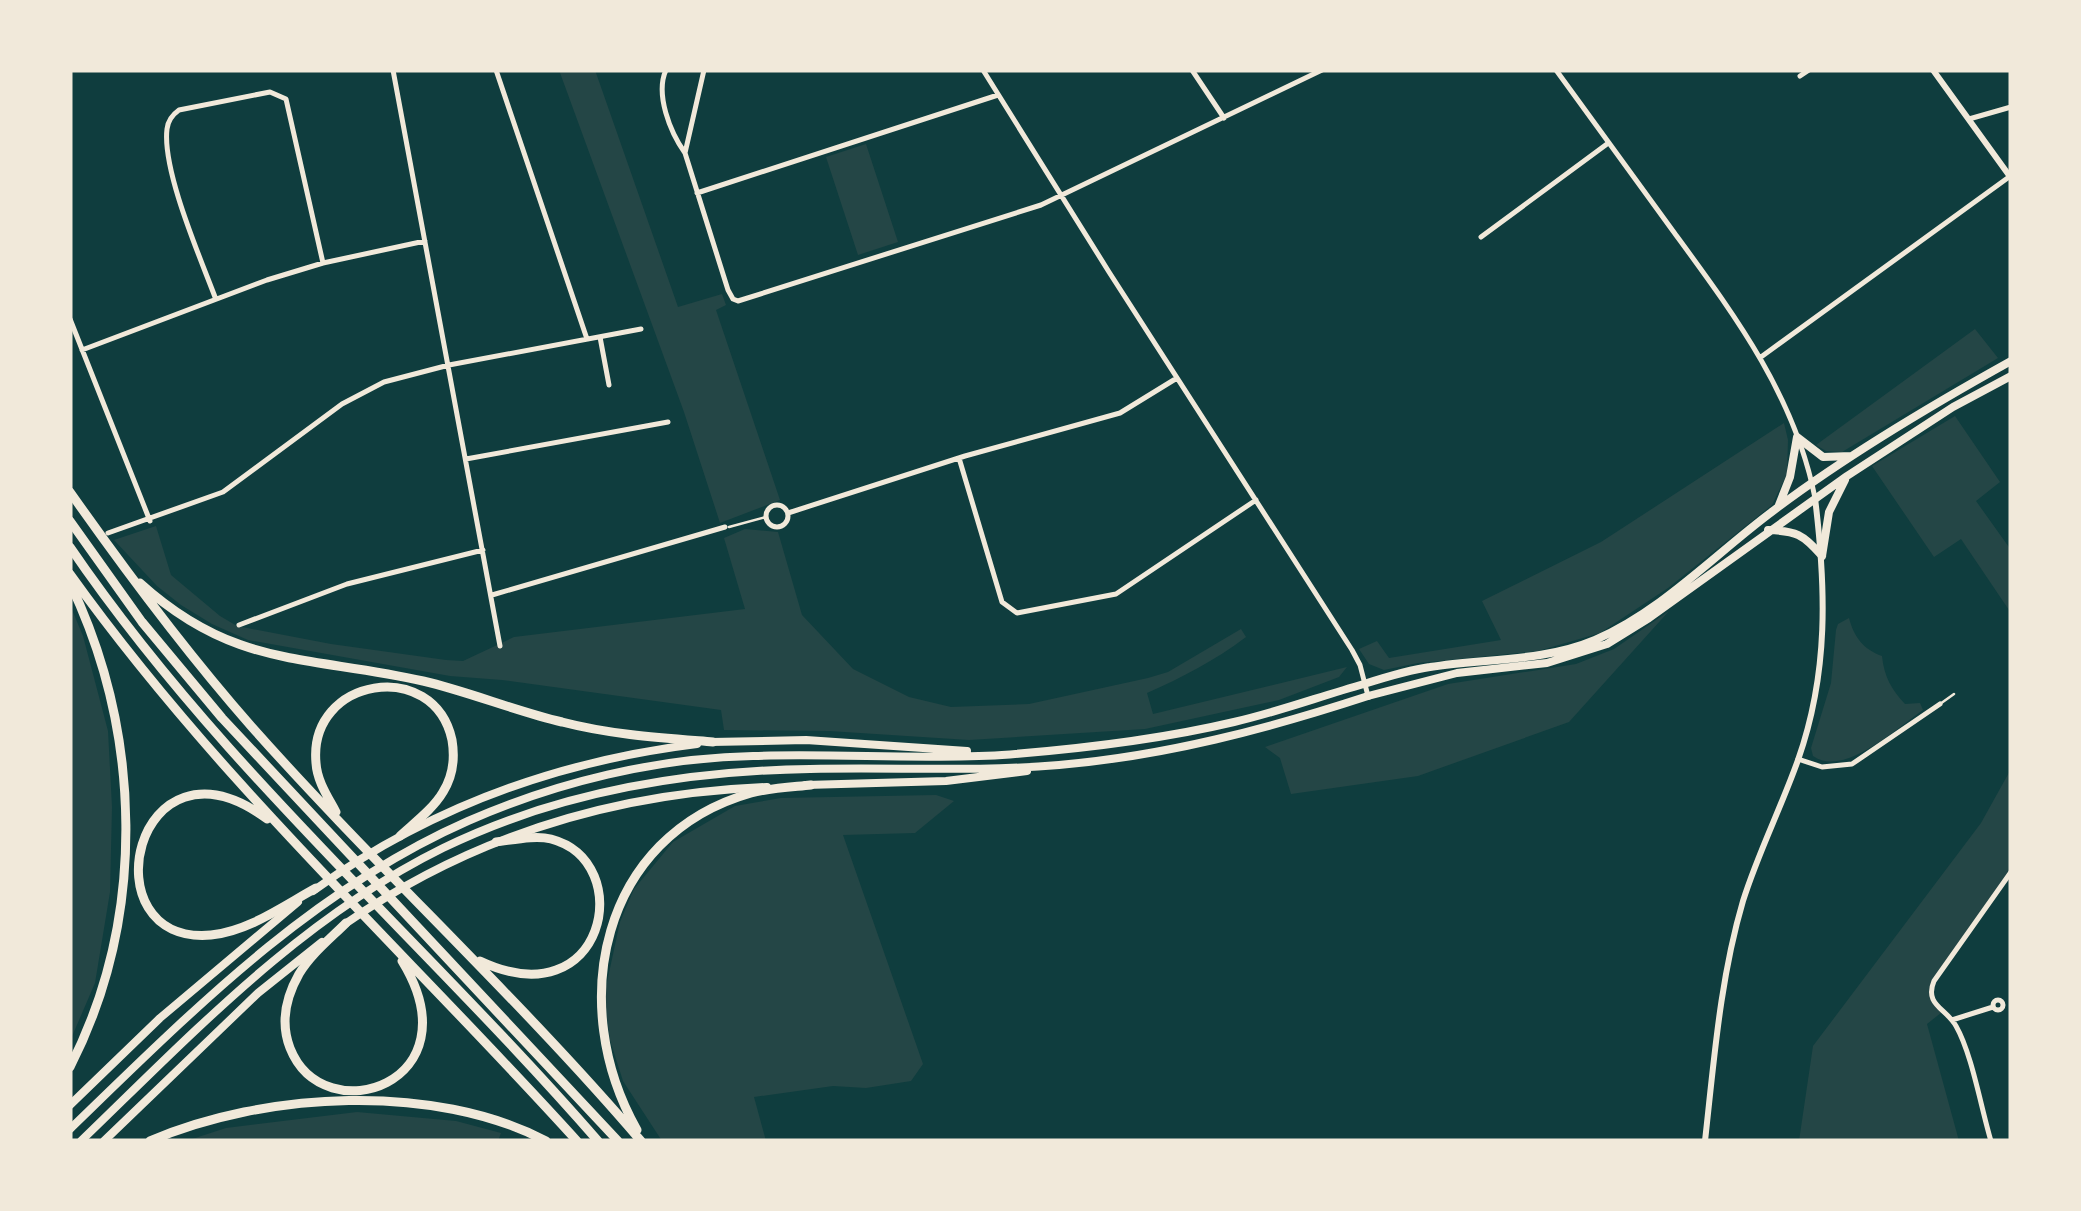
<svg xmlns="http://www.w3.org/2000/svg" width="2081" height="1211" font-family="'Libre Baskerville',serif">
	<rect width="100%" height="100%" fill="#0f3d3e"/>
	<path fill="#244646" d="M559,70h36l83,237 44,-13 4,11 -10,5 64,190 -60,23 -36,-111z
		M866,144l32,98 -40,13 -32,-98z
		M1975,329l23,29 -156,94 -16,-1 -10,-6z
		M1955,416l45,66 -24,19 35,49v63l-50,-74 -27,18 -62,-91z
		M1784,423l4,17 -1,34 -15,31 -104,83 -68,45 -62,18 -120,12 -34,7 -15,-6 -10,-15 18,-8 12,17 112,-18 -19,-39 119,-59z
		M156,526l15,49 49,41 17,10 94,18 115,16 17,1 51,-24 231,-28 -21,-71 21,-9 33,3 24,83 51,54 56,28 42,10 78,-3 119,-26 20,-6 73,-43 5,8c-32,24 -63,40 -99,56l6,21 194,-47 -8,10 -60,23 -134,29 -176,11 -140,-9 -105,-1 -3,-20 -219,-30 -52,-4 -202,-36 -36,-16 -31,-19 -24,-19 -43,-46z
		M70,605l13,31 25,95 4,76 -2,85 -15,91 -25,58z
		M1669,611l-100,111 -151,54 -127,18 -11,-36 -15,-11 183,-63 128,-20 38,-15z
		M1849,618c5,19 14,31 33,38 2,20 9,33 23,48l15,-1 3,7c-26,18 -79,68 -110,46l-2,-8 20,-65 5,-53 2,-6z
		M2011,769v102l-81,116 12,25 -15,12 32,117h-160l14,-95 168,-223z
		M936,795l18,6 -39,32 -72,2 80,229 -12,17 -45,7 -33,-2 -79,11 12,44h-104l-39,-60 -13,-41 -6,-44 16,-74 14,-33 39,-47 62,-36 46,-8z
		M357,1112l99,9 45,12 -3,8h-312l40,-13z"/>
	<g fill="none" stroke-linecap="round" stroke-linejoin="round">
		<path stroke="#f1e9da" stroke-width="2.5" d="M729,527l37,-10
			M1940,704l14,-10"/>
		<path stroke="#f1e9da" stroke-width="5" d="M393,70l107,576
			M496,70l91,269
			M666,70c-11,24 4,62 19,83
			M704,70l-19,83 43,137 5,9 5,2 303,-96 281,-135
			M983,70l126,202 243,378 8,15 8,31
			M1192,70l32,48
			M1556,70c39,54 78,107 117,161 60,82 122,164 142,267
			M1800,76l9,-6
			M1969,119l42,-12
			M697,193l301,-98
			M1481,237l126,-93
			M215,297c-15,-40 -53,-127 -48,-168 1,-9 5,-14 12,-19l91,-18 16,7 37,164
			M70,319l80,202
			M600,337l9,48
			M82,350l185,-70 56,-17 102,-22
			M1761,357l248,-180
			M959,458l43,144 15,11 99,-19 140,-94
			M466,459l202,-37
			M766 516a11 11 0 1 1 22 0a11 11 0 1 1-22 0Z
			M788,513l177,-57 155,-43 57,-35
			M108,533l115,-41 119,-88 42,-22 65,-17 192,-36
			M492,595l233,-68
			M239,625l108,-41 136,-34
			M1798,759l24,8 30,-3 88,-60
			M1993 1005a5 5 0 1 1 10 0a5 5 0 1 1-10 0Z
			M1952,1020l41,-13
			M1991,1141c-10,-33 -19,-87 -35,-115 -10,-18 -32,-21 -22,-45l77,-109"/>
		<path stroke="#f1e9da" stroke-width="6" d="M1705,1141c9,-80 15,-162 38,-240 15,-48 38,-93 55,-141 31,-88 28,-172 17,-262"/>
		<path stroke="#f1e9da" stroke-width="6" d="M1933,70l78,108"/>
		<path stroke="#f1e9da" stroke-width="8" d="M1779,505l11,-28 7,-40 26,20 28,-1
			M1768,530c28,1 35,4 54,26
			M1822,556l7,-44 16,-32
			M1364,684c22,-7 44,-14 66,-17 55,-9 113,-5 165,-27 67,-29 120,-86 178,-129 74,-56 157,-105 238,-150
			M1368,696l89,-23 90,-10 60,-19 42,-26 198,-142 106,-69 58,-31"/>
		<path stroke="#f1e9da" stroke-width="8" d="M711,742l95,-2 161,11
			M806,785l140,-4 81,-10
			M313,891c114,-82 245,-130 384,-147
			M345,924c127,-88 269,-131 422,-137
			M70,1105l90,-87 138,-116
			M70,1129c121,-117 241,-239 398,-308 89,-39 188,-63 285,-65 83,-3 167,4 249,-1 78,-6 156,-15 232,-33 44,-10 87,-26 130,-38
			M81,1141c113,-109 220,-223 362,-293 115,-56 240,-77 367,-79 83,-2 166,3 249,-4 106,-9 208,-36 309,-69
			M104,1141l154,-148 64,-51"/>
		<path stroke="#f1e9da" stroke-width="9" d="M70,492c57,81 116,160 181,234 126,142 267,271 390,415
			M70,521l72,101 80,96 396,423
			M70,547c150,220 354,394 528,594
			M70,574c148,207 337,379 507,567
			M70,583c72,151 77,333 0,484
			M140,583c95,86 168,72 283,98 47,11 92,30 139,41 50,13 101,16 151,20
			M336,812c-8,-15 -19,-31 -20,-49 -8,-86 118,-106 136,-23 3,18 1,36 -9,52 -10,17 -29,31 -43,44
			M267,819c-133,-98 -181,127 -56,116 38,-4 72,-29 105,-47
			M346,923c-16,16 -35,31 -47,51 -13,23 -19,48 -9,74 34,86 187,35 112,-87
			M480,961c125,59 158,-99 71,-122 -16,-4 -38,1 -55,3
			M637,1130c-71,-125 -37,-294 114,-337 19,-5 41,-6 60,-8
			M150,1141c114,-49 284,-59 396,0"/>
	</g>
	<rect width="2081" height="1211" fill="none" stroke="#f1e9da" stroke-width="145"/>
</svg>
